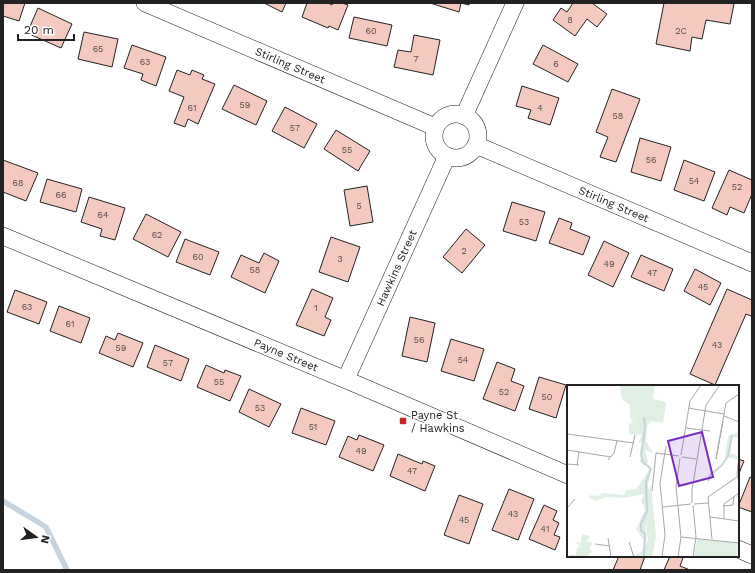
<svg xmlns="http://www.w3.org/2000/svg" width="755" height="573" font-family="'Work Sans',sans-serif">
	<rect width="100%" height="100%" fill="#fff"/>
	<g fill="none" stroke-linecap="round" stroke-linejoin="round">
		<path stroke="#c7d3dd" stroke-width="5.5" d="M3,501l43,26 21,43"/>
	</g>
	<path fill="#f3c9c0" stroke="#222" d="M3,3h22l-6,18 -16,-5z
		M264,3h22l-4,9z
		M307,3h21l4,2 1,-2h9l6,2 -10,25 -9,-4 -1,2 -26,-11z
		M430,3h39v2l-8,-2 -2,9z
		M573,3h19l15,11 -10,13 -10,-8 -12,17 -22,-16 8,-12 6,4z
		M664,3h66l4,1 -4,20 -24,-4 -4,19 -10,-2 -2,14 -34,-7z
		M38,8l34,16 -11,24 -34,-15z
		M354,17l38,8 -5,21 -38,-8z
		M84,32l34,7 -6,28 -34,-8z
		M414,35l26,5 -7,35 -39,-8 4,-17 13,2z
		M132,45l34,12 -10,29 -15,-6 2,-6 -19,-6z
		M543,45l35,19 -10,18 -35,-18z
		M177,70l13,5 2,-5 12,5 -2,4 13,5 -17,40 -10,-5 -3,8 -11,-4 10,-26 -15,-6z
		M234,85l33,16 -11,24 -34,-16z
		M522,86l37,12 -9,27 -22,-7 3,-8 -15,-4z
		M612,89l28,10 -24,63 -16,-5 8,-20 -12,-5z
		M285,107l32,17 -13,24 -32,-17z
		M336,130l34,21 -12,20 -34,-22z
		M640,138l31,9 -10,34 -30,-9z
		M3,160l35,13 -12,28 -23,-9z
		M684,160l31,12 -11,29 -30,-11z
		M729,170l23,10v14l-8,19 -14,-6 -3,8 -15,-7z
		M47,179l35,10 -6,23 -36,-10z
		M367,186l6,36 -23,4 -6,-36z
		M89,197l36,11 -10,32 -15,-4 2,-7 -21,-7z
		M512,202l33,10 -9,29 -33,-10z
		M146,214l35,18 -13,25 -35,-18z
		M559,218l13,5 -2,6 20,8 -7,18 -34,-12z
		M466,229l19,16 -23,28 -19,-16z
		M331,237l29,10 -12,35 -29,-10z
		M185,239l34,13 -9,23 -34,-13z
		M604,241l25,12 -16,34 -25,-12z
		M264,253l15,8 -14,32 -34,-16 10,-22 18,8z
		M641,255l32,14 -9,22 -33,-14z
		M695,269l26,14 -11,22 -26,-14z
		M312,289l21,9 -8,19 6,3 -7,16 -28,-11z
		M727,289l25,11v14l-1,2 -5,-2 -31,71 -25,-11z
		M15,290l32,12 -8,22 -32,-12z
		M59,306l31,12 -9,25 -31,-12z
		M410,317l25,6 -8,39 -25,-6z
		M118,333l25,10 -10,24 -34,-14 7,-17 9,4z
		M451,339l33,10 -10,32 -33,-10z
		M155,345l34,14 -8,22 -34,-14z
		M497,362l18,7 -4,12 13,5 -9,25 -32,-12z
		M206,365l18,8 1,-3 16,6 -11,25 -33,-14z
		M539,377l27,8 -10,33 -27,-9z
		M249,389l32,15 -12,23 -30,-15z
		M301,408l34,13 -9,24 -34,-12z
		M359,435l25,10 -11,26 -34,-14 9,-21 9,4z
		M398,454l24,10 1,-3 12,5 -10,25 -35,-15z
		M738,459l6,2 -6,15z
		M750,477l2,1v34l-14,-5z
		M509,489l25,10 -16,41 -26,-10z
		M459,495l24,9 -14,40 -25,-9z
		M544,505l13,6 -4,9 6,3 -5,12 6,2 -5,13 -26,-11z
		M619,556h26l-5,14h-27z
		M670,556h9l4,2 -3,8 10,4h-26z"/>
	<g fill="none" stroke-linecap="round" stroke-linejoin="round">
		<g stroke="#222" stroke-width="18">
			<g id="minor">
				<path id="s1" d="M145,3l290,124"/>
				<circle cx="456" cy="136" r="22"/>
				<path d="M464,116l51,-113"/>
				<path id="s2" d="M476,145l276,118"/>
				<path id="s3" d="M3,236l360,151 205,88"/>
				<path id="s4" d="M346,379l101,-223"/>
				<path d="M738,549l14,6"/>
			</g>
		</g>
		<use href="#minor" stroke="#fff" stroke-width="17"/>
	</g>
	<rect fill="#c62828" stroke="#fff" stroke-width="1.5" x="399" y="417" width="8" height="8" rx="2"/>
	<g text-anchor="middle" stroke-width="3" stroke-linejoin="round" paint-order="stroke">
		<g font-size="9" fill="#564c4a">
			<text x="570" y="23">8</text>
			<text x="371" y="34">60</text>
			<text x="681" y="34">2C</text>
			<text x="98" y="52">65</text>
			<text x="416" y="62">7</text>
			<text x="145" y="65">63</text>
			<text x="556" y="67">6</text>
			<text x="245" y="108">59</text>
			<text x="192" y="111">61</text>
			<text x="540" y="111">4</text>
			<text x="618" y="119">58</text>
			<text x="295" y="131">57</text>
			<text x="347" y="153">55</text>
			<text x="651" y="163">56</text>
			<text x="694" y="184">54</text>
			<text x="18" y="186">68</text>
			<text x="737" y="190">52</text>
			<text x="61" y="198">66</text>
			<text x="359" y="209">5</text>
			<text x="103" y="218">64</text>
			<text x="524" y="225">53</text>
			<text x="157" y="238">62</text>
			<text x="464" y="254">2</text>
			<text x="198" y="260">60</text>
			<text x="340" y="262">3</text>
			<text x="609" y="267">49</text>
			<text x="255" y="273">58</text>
			<text x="652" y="276">47</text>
			<text x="703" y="290">45</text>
			<text x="27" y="310">63</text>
			<text x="316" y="311">1</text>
			<text x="70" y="327">61</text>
			<text x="419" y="343">56</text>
			<text x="717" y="348">43</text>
			<text x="121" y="351">59</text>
			<text x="463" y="363">54</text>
			<text x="168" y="366">57</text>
			<text x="219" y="385">55</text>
			<text x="504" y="395">52</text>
			<text x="547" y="400">50</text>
			<text x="260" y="411">53</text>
			<text x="313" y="430">51</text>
			<text x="361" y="454">49</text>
			<text x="412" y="474">47</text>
			<text x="513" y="517">43</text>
			<text x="464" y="523">45</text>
			<text x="545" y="532">41</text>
		</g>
		<g font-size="11" fill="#222" stroke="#fff">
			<text dy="4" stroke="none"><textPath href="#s1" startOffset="158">Stirling Street</textPath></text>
			<text dy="4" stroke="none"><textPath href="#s2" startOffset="150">Stirling Street</textPath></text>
			<text dy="4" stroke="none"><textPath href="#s4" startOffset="122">Hawkins Street</textPath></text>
			<text dy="4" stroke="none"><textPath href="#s3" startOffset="307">Payne Street</textPath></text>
		</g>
		<g font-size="11" fill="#222" stroke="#fff" text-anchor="start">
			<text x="411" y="419">Payne St<tspan x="411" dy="13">/ Hawkins</tspan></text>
		</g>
	</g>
	<g transform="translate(567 385)">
		<rect width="172" height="172" fill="#fff"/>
		<path d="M53,0h35l-2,14 13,3 -3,21 -12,-2 -4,5 -1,15 7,12 -8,-3 3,12 -3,4 -5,-4 3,-21 -5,2 4,-8 -13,-1v-11l7,1 -6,-2 3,-3h-3v-14l-8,-6zM172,47v6l-7,-1 -2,17 7,1v4l-12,-2 3,-21zM84,82l-3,19 1,5 2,-7 5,53 -4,20h-15l-1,-3 5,-2 7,-12 -2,-9 2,-12 -3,12 2,10h-3l-8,-12 9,-19 -4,-9 3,-7 -19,4 -19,-1 -10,4 -7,-3 1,-3 8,1 5,-3 21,2 2,-5 10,-1zM15,149l8,2 -3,5 6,2 -4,5 3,3 -5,6h-16l-2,-3 7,1 1,-7 3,-2 -5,-4 6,1zM130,154l41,4 -1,14h-43z" fill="#e0efe3"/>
		<path fill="none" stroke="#c7d3dd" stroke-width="2" d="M77,32l1,12 -4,25 2,8 8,7 -5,13 1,29 -6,13v6l4,4 -1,23M141,96l2,-6 12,-10 6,-9 4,-21"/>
		<path fill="none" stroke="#a7a7a7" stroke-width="1" d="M121,23l36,6M157,31l15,6M156,36l-7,38 10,-56 13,-9M119,43l24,3M0,49l67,9M0,65l44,7M114,70l9,-54 11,-16M63,72l5,-22M115,72l14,2M172,72l-2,17 2,7M41,75l6,-7 3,-12M0,79l12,1M10,80l2,-13M85,106l4,-38 23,3M125,118v-13l14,-85 14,-20M127,119l14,-1M126,120l3,32 -3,20M156,121l10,-1 1,-9M95,122l29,-3M0,123l8,-9M143,132l29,4M157,134v-15l15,-11M114,152l58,6M41,153l3,19M145,154l-4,-42 29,-20M62,157l5,15M28,159l15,2M95,172l3,-22 -5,-52 6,-37M111,172l3,-20 -5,-50 4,-29"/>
		<path fill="#7b2cbf" fill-opacity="0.15" stroke="#7b2cbf" stroke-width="2" d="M135,47l11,45 -34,9 -11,-45z"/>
		<rect width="172" height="172" fill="none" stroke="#222" stroke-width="2"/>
	</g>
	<rect width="755" height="573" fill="none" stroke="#222222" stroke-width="8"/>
	<g transform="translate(36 537) rotate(104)" stroke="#ffffff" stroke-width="3" paint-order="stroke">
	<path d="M0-3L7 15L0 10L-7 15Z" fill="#222222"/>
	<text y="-6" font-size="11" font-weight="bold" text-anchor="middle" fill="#222222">N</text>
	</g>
	<path d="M18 34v6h56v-6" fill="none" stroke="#222222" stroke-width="2"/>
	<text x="24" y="34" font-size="12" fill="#222222" stroke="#ffffff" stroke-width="3" paint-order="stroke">20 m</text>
</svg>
